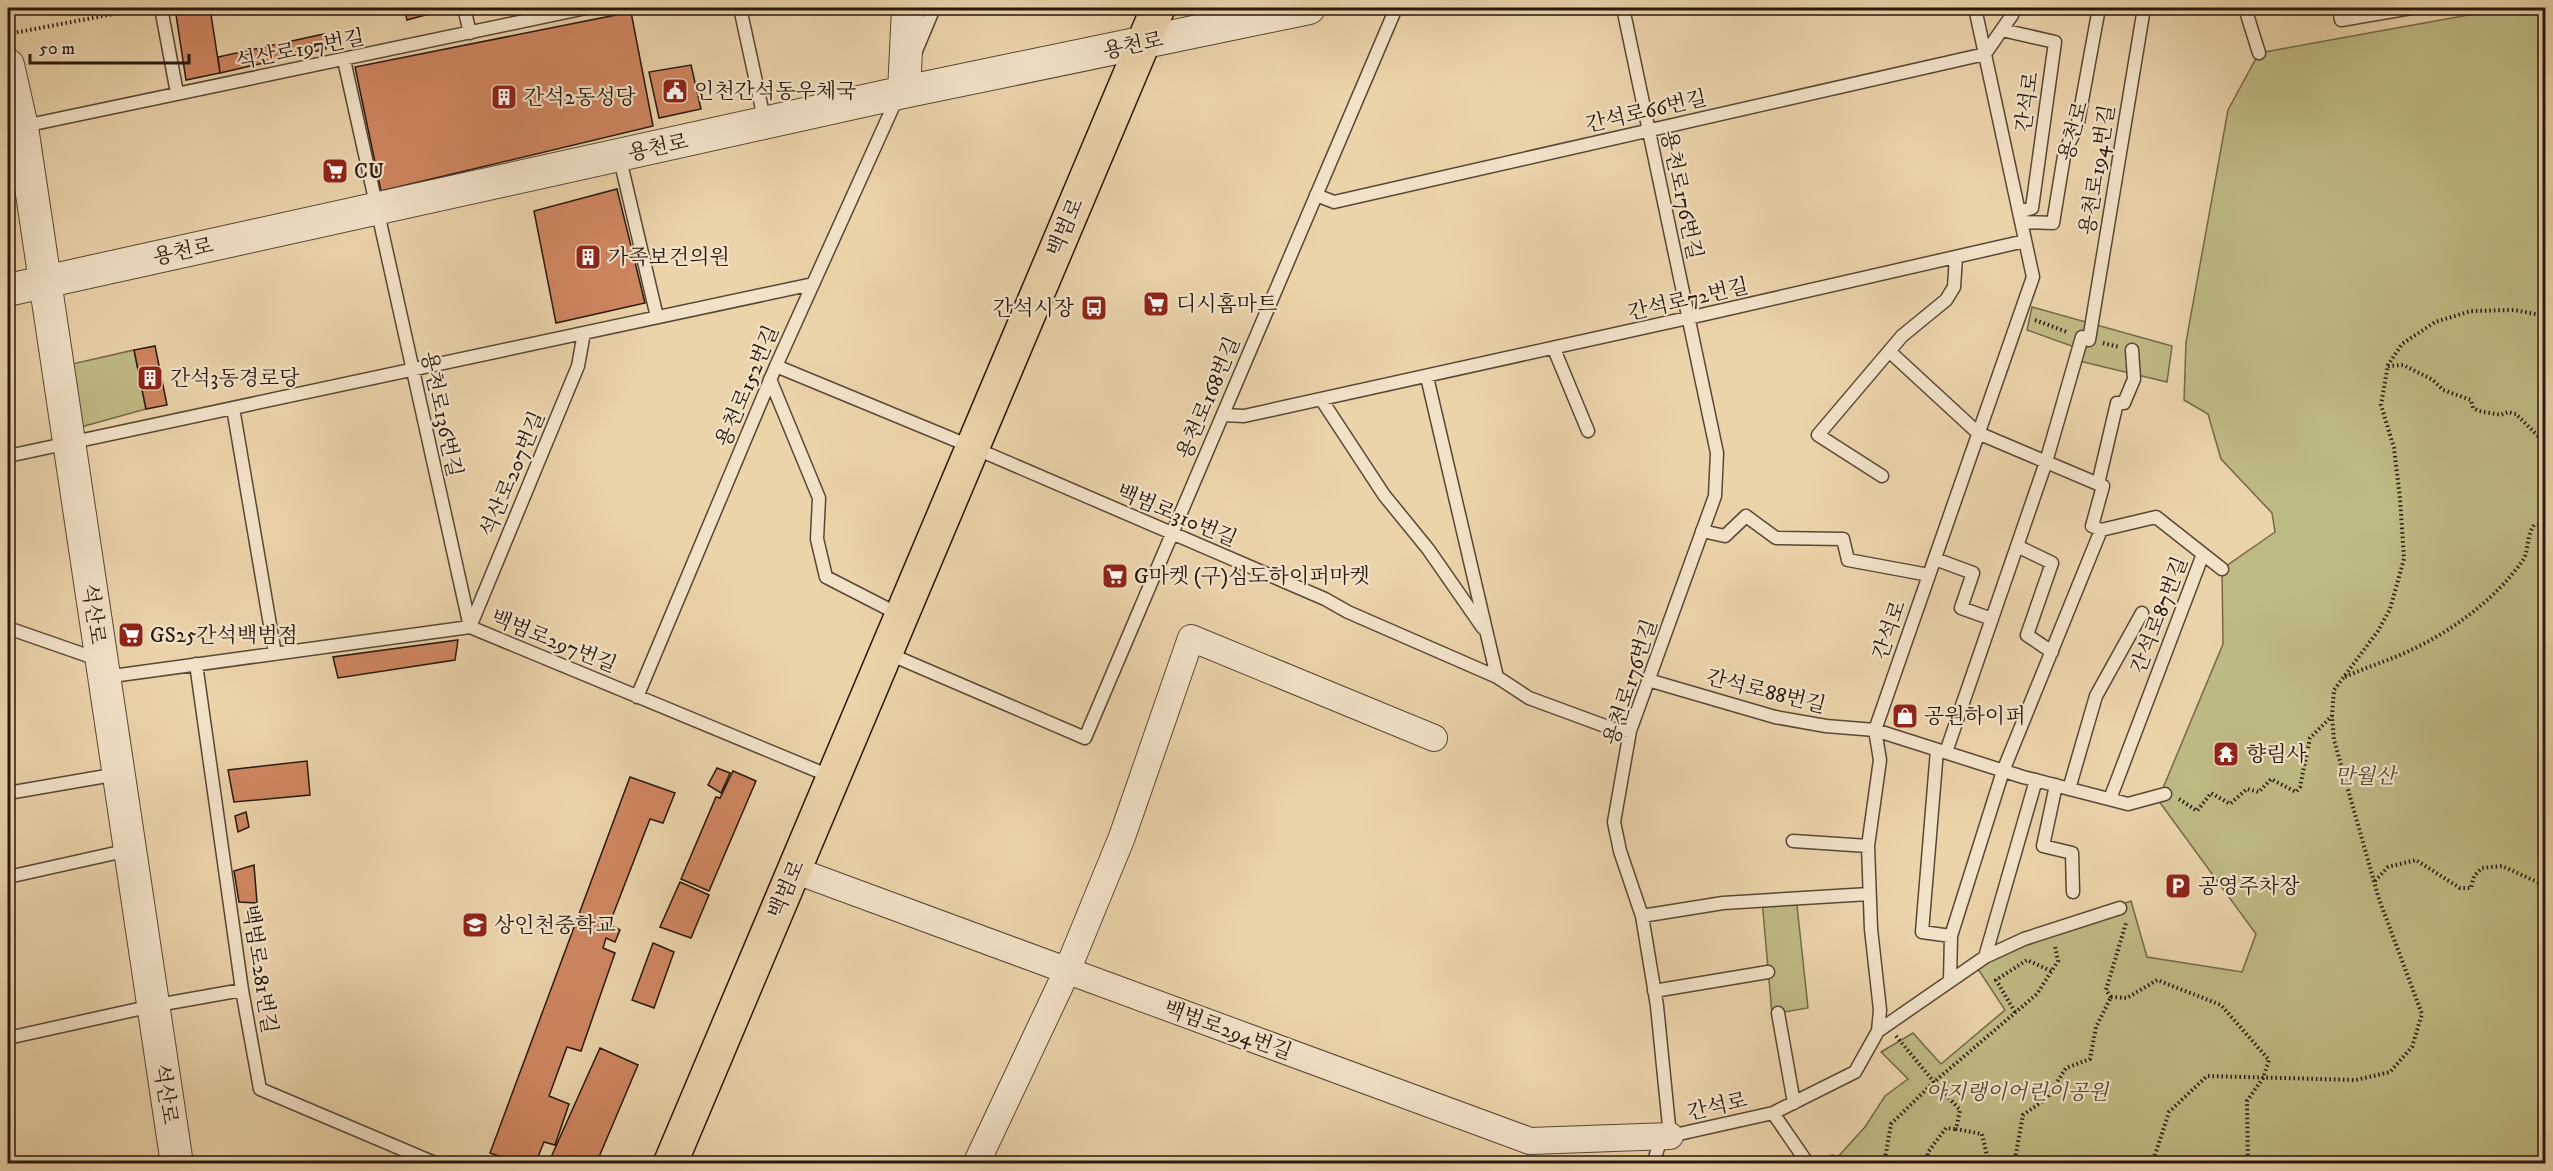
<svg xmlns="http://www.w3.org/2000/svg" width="2553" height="1171" font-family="'IM FELL DW Pica','Noto Serif KR',serif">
	<rect width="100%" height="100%" fill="#ebd3aa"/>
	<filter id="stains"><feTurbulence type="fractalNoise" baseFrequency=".00333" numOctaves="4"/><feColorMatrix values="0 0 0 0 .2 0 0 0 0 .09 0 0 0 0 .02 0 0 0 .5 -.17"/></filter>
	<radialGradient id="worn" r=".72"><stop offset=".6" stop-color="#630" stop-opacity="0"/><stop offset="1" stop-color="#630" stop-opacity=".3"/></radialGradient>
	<path fill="#bfba84" stroke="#736949" stroke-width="1.5" d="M2507,8h38v1155l-709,1 -1,-4 30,-33 20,-31 23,-17 -27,-27 32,-19 28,31 64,-54 -27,-41 46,-30 107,-38 16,56 95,15 14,-38 -98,-134 65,-156 -1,-75 53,-37 -3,-19 -51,-54 -13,-45 -24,-14 2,-58 42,-232 31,-57z
		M2032,307l140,39 -5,36 -88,-21 1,-12 -53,-19z
		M134,350l12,59 -65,18 -9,-63z
		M1796,896l12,112 -36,6 -10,-114z"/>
	<path fill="#cf8661" stroke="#27180e" stroke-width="1.5" d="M175,8h35l10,65 -34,7z
		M404,8h35l1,3 -33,9z
		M631,12l22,114 -272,65 -26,-124z
		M324,34l2,15 -106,24 -2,-16z
		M691,65l10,44 -42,9 -10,-46z
		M617,189l28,114 -89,20 -22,-112z
		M155,346l12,59 -21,4 -12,-59z
		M458,640l-3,20 -117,18 -5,-21z
		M307,761l3,34 -76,7 -6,-32z
		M717,768l13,5 -9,20 -13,-8z
		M733,771l23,10 -47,110 -28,-12 35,-82 4,1z
		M630,777l45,16 -12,30 -13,-4 -41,106 11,5 -5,12 -9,-4 -3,10 12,5 -34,98 -14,-4 -18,49 20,8 -14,41 -11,-3 -9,22h-13l-32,-11z
		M246,812l3,15 -11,5 -3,-16z
		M254,865l3,38 -18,-1 -5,-31z
		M680,882l29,13 -18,43 -31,-11z
		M653,943l21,9 -20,56 -22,-8z
		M600,1048l38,17 -42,99h-48z"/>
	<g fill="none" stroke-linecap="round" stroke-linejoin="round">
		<g stroke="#584735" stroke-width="15">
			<path id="service" d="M161,8l16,85
				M464,8l6,25
				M740,8l25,115
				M1623,8l94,445 -2,43 -85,235 -16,91 6,29 22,65 15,90 13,130
				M2245,8l14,45
				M2339,8l2,12 70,-12
				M2002,30l53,12 -23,166 -13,4
				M916,51l18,-43
				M344,60l126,567
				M24,126l562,-118
				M619,155l38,162
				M1316,195l18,7 651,-148 27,-39 2,-7
				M2021,222l32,1 12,-73 12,-22 22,-120
				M2089,340l55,-332
				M1554,349l34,82
				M1889,351l89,82 125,53 -11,40 9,4 55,-13 66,52
				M776,366l196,81 353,152 23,13 149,65 32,21 87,32 14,1
				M1427,377l70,300
				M770,379l49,119 -2,41 9,38 74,38
				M1321,399l63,96 44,54 55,79
				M233,408l42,246
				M1223,415l21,1c261,-56 521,-115 781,-175
				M8,456l805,-172
				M1882,476l-64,-41 84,-99 44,-36 8,-13 2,-30
				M2098,484l19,-81h7l10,-24 -2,-29
				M1702,531l23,5 21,-20 30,22 67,1 5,21 81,15
				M2017,546l35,17 -25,72 25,17
				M1935,559l38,14 -12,35 31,11
				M470,627l108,-261 6,-33
				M8,628l92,32
				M887,653l198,85 311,-730
				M196,664l46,326 18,99 177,75
				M105,677l365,-50 362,150
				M1648,680l127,37 51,9 49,4 148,47 105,27 37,-10
				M637,697l139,-331 121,-268
				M1937,750l-15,182 29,4
				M1946,752l100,-290 36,-125
				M2056,785l-13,61 29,7 1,39
				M2069,789l27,-93 46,-83
				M8,793l110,-19
				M2110,799l93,-245
				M1793,841l75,5
				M8,877l121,-27
				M1642,916l81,-13 146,-9
				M1985,957l51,-177
				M1950,981l1,-45 52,-165 98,-241
				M1654,991l114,-19
				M1778,1013l16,90
				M1878,1031l107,-74 39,-18 96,-31
				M8,1038l144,-32 90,-16
				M1773,1113l35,51
				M1653,1164l6,-19 11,-9 103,-23 82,-41 23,-41 2,-21 -9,-81 -3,-83 12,-86 -5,-30 158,-453 -58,-269
				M1830,1164l3,-2"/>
		</g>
		<g stroke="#584735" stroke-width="28">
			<path id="minor" d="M794,870l736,271 140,-5
				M976,1164l91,-193 55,-134 69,-199 243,100"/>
		</g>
		<g stroke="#584735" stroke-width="34">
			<path id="tertiary" d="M8,65l14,62 155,1037
				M904,92l4,-84
				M8,290l896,-198 405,-84"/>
		</g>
		<g stroke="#27180e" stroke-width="36">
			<path id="primary" d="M670,1164l488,-1156"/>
		</g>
		<path stroke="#27180e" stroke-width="4" stroke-dasharray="1.5 3" stroke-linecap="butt" d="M8,34l137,-26
			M2035,320l32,12
			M2103,343l16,4
			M2388,366l15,-1 30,15 10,10 28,10 2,8 6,3 22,4 7,-3 8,2 30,30
			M2345,677c21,-10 43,-16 64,-26 42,-19 88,-53 114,-91 6,-9 3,-23 11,-35l12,-1
			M2179,799l18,12 14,-18 19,11 17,-15 12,3 12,-13 25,13 4,-5 10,-49 22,-22
			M2375,881l13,-14 28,-7 44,28h11l3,-12 8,-8 20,-2 44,20
			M2111,997l16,1 30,-18 64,25 48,55 -6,18 -16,23 1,63
			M2111,997l-5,-7 20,-67
			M2015,1012l-19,-32 31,-20 24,11
			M1896,1036l38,46 26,28 -4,19 26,5 7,30
			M1884,1164l7,-40 43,-42 103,-88 21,-33 -3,-15
			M1926,1164l2,-12 18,-24 10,1
			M2014,1164l9,-49 24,-17 19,-30 24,-9 6,-32 15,-30
			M2152,1164l17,-52 38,-36 149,4 34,-8 22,-25 10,-33 -43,-115 -45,-159 -2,-24 2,-26 44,-59 12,-22 14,-50 -4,-61 -6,-50 -13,-43 7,-40 14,-21 33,-22 36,-11 43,-1 32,6"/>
		<use href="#service" stroke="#f2e2c8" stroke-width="12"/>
		<use href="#minor" stroke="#f2e2c8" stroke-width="26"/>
		<use href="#tertiary" stroke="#f2e2c8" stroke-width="32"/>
		<use href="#primary" stroke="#ebd3aa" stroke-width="33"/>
	</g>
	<defs>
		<g id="civic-square" transform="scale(1.35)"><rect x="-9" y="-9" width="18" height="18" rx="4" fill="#8f2418" stroke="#f2e2c8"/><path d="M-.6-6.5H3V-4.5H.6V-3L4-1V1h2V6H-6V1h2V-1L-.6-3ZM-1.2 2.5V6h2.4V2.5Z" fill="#fff"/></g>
		<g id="building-square" transform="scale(1.35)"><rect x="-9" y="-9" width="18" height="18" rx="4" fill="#8f2418" stroke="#f2e2c8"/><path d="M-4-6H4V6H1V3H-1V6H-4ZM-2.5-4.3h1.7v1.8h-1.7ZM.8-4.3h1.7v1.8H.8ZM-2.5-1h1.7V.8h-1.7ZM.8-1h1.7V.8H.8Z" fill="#fff"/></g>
		<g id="supermarket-square" transform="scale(1.35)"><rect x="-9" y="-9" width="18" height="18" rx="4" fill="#8f2418" stroke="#f2e2c8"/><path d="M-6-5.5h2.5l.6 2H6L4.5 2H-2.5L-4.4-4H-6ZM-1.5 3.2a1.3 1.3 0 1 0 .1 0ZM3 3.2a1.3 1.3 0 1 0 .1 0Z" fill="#fff"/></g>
		<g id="bus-square" transform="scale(1.35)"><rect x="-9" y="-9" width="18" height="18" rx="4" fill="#8f2418" stroke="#f2e2c8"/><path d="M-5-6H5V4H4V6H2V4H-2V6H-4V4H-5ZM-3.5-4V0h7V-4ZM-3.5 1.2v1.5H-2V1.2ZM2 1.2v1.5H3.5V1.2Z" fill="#fff"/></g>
		<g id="shop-square" transform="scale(1.35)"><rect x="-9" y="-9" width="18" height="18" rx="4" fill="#8f2418" stroke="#f2e2c8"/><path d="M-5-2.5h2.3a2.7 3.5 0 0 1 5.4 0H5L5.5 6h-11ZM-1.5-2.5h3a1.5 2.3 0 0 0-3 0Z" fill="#fff"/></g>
		<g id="temple-square" transform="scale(1.35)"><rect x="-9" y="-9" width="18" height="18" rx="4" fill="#8f2418" stroke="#f2e2c8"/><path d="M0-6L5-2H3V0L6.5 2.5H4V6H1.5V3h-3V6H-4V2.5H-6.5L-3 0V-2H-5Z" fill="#fff"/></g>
		<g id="parking-square" transform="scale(1.35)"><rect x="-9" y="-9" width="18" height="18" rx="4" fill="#8f2418" stroke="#f2e2c8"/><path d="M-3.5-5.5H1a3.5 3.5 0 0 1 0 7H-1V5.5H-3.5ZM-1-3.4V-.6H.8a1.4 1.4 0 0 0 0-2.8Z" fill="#fff"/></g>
		<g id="school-square" transform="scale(1.35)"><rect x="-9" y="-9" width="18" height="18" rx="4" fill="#8f2418" stroke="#f2e2c8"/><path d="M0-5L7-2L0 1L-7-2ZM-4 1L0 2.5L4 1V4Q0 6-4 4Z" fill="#fff"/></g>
	</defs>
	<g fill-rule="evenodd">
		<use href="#civic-square" x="675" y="91"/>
		<use href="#building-square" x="504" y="97"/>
		<use href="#supermarket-square" x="335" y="171"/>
		<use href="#building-square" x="588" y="257"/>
		<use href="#supermarket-square" x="1156" y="304"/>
		<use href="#bus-square" x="1094" y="308"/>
		<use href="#building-square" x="150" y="378"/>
		<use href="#supermarket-square" x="1115" y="576"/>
		<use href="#supermarket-square" x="131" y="635"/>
		<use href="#shop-square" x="1905" y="716"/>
		<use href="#temple-square" x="2226" y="754"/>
		<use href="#parking-square" x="2178" y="886"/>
		<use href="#school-square" x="475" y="925"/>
	</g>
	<g text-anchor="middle" stroke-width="4.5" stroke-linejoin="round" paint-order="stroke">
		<g font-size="21" fill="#27180e" stroke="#f2e2c8">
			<text transform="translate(1133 45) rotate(-12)" y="7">용천로</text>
			<text transform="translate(300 49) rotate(-11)" y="7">석산로197번길</text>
			<text transform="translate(2027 102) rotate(-82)" y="7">간석로</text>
			<text transform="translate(1646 111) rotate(-13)" y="7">간석로66번길</text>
			<text transform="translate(2073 131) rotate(-75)" y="7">용천로</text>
			<text transform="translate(658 147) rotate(-12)" y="7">용천로</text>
			<text transform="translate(2097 170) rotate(-81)" y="7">용천로194번길</text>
			<text transform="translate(1682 195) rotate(78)" y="7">용천로176번길</text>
			<text transform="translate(1065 227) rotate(-67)" y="7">백범로</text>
			<text transform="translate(183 251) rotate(-12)" y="7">용천로</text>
			<text transform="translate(1688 299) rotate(-13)" y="7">간석로72번길</text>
			<text transform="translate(747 386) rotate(-67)" y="7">용천로152번길</text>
			<text transform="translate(1208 398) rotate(-67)" y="7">용천로168번길</text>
			<text transform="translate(442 414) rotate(78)" y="7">용천로136번길</text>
			<text transform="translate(512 474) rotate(-67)" y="7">석산로207번길</text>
			<text transform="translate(1177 515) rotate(23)" y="7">백범로310번길</text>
			<text transform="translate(94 614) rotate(82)" y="7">석산로</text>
			<text transform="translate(2159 615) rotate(-69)" y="7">간석로87번길</text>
			<text transform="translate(1889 630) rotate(-71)" y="7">간석로</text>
			<text transform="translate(554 641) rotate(22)" y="7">백범로297번길</text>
			<text transform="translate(1630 682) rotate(-72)" y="7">용천로176번길</text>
			<text transform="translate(1766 691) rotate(14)" y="7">간석로88번길</text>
			<text transform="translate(786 889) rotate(-67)" y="7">백범로</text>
			<text transform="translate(260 969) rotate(81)" y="7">백범로281번길</text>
			<text transform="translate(1228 1030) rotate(20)" y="7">백범로294번길</text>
			<text transform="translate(166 1094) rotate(81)" y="7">석산로</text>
			<text transform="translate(1717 1106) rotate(-13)" y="7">간석로</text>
		</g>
		<g font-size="21" fill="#27180e" stroke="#f2e2c8" text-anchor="start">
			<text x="694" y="98">인천간석동우체국</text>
			<text x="524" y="104">간석2동성당</text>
			<text x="354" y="178">CU</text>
			<text x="608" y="264">가족보건의원</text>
			<text x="1176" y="311">디시홈마트</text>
			<text x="1074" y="315" text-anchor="end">간석시장</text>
			<text x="170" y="385">간석3동경로당</text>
			<text x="1134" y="583">G마켓 (구)심도하이퍼마켓</text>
			<text x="150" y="642">GS25간석백범점</text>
			<text x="1924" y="723">공원하이퍼</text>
			<text x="2246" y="761">향림사</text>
			<text x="2198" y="893">공영주차장</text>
			<text x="494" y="932">상인천중학교</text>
		</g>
		<g font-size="21" font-style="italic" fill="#554931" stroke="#f2e2c8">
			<text x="2365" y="783">만월산</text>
			<text x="2017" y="1099">아지랭이어린이공원</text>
		</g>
	</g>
	<rect width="2553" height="1171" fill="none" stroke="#ebd3aa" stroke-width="30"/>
	<rect x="9" y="9" width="2535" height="1153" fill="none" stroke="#27180e" stroke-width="3"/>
	<rect x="15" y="15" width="2523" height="1141" fill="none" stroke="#27180e" stroke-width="1.5"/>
	<path d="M30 54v9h159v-9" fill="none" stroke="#27180e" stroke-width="3"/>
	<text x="39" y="54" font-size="18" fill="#27180e" stroke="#f2e2c8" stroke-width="4.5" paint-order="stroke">50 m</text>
	<rect width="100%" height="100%" filter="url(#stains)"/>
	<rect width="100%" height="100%" fill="url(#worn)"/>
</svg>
